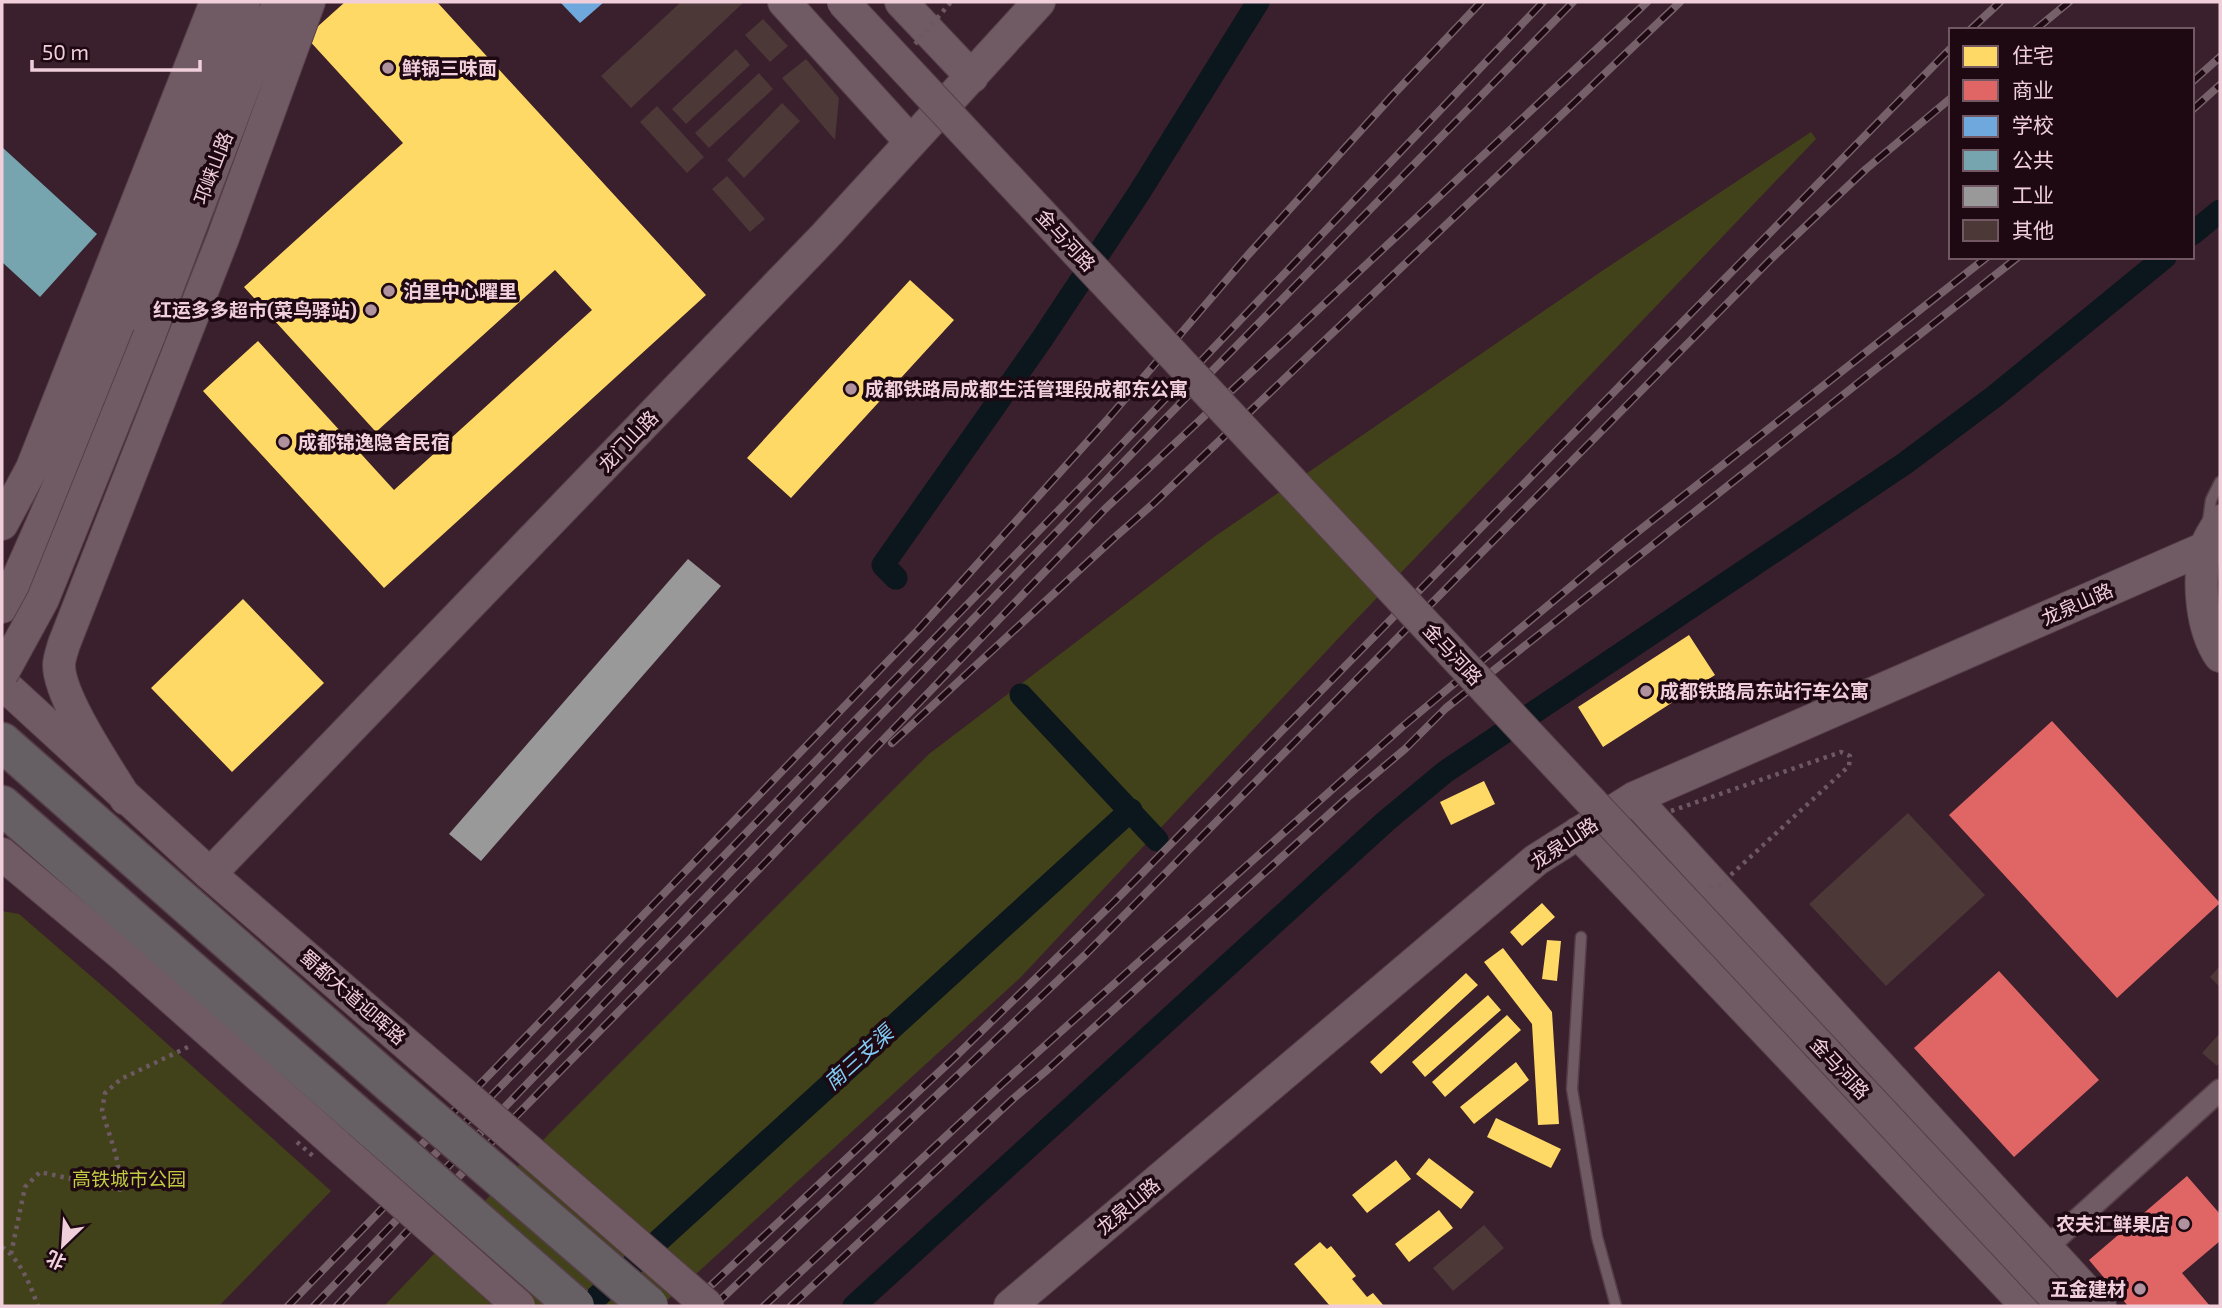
<svg xmlns="http://www.w3.org/2000/svg" width="2222" height="1308" font-family="'Exo 2','Noto Sans SC',sans-serif">
	<rect width="100%" height="100%" fill="#3a1f2c"/>
	<path fill="#42421a" d="M1811,132l5,7 -467,488 -329,351 -359,328h-277l165,-172 380,-380 285,-217 388,-266z
		M2,911l17,3 95,82 217,195 -112,115h-217z"/>
	<path fill="#ffd966" d="M345,2h92l269,293 -322,293 -181,-197 55,-50 136,149 198,-180 -37,-40 -179,162 -132,-145 159,-144 -97,-106z
		M910,280l44,40 -163,178 -44,-40z
		M243,599l81,84 -92,89 -81,-84z
		M1689,635l26,40 -112,72 -25,-40z
		M1484,781l11,23 -44,21 -11,-23z
		M1542,903l13,14 -33,29 -12,-14z
		M1547,940l14,1 -4,40 -15,-2z
		M1503,948l49,64 7,112 -21,1 -6,-101 -48,-62z
		M1466,973l12,12 -97,89 -11,-12z
		M1488,995l13,15 -76,67 -13,-15z
		M1507,1015l14,15 -76,67 -13,-15z
		M1516,1062l13,18 -55,44 -14,-17z
		M1496,1118l65,31 -10,19 -64,-31z
		M1429,1158l45,34 -13,17 -45,-35z
		M1396,1160l15,19 -44,34 -15,-18z
		M1439,1210l14,18 -44,34 -14,-18z
		M1320,1242l7,7 4,-3 25,30 -4,3 15,18 6,-4 11,13h-54l-36,-42z"/>
	<path fill="#e06666" d="M2052,721l168,182 -103,95 -168,-183z
		M1999,971l100,109 -85,77 -100,-109z
		M2187,1176l33,38v27l-38,32 28,33h-82l-39,-46z"/>
	<path fill="#6fa8dc" d="M560,2h44l-24,21z"/>
	<path fill="#76a5af" d="M2,147l95,87 -57,63 -38,-35z"/>
	<path fill="#999" d="M688,559l33,27 -240,275 -32,-27z"/>
	<g fill="none" stroke-linecap="round" stroke-linejoin="round">
		<path stroke="#0b161d" stroke-width="23" d="M2192,234l28,-23
			M896,578l-13,-13 159,-226 97,-146 119,-191
			M1021,695l136,145
			M587,1306l544,-496
			M854,1306l532,-485 59,-49 459,-308 91,-68 170,-139"/>
	</g>
	<path fill="#4d3838" d="M681,2l62,1 -112,105 -30,-32z
		M763,19l25,27 -18,16 -25,-27z
		M736,49l14,16 -64,59 -14,-15z
		M806,59l33,39 -4,42 -53,-62z
		M759,73l14,16 -64,59 -14,-15z
		M782,103l18,18 -56,57 -17,-18z
		M657,106l47,51 -17,16 -47,-51z
		M727,176l38,43 -15,13 -38,-43z
		M1908,813l77,82 -99,91 -77,-82z
		M2220,966v21l-10,-10z
		M2220,1033v29l-3,4 -15,-13z
		M1484,1225l20,23 -51,43 -20,-23z"/>
	<g fill="none" stroke-linecap="round" stroke-linejoin="round">
		<g stroke="#563e48" stroke-width="13">
			<path id="lane" d="M2208,522l3,-22 9,-18
				M1581,937l-9,152 25,148 19,69"/>
		</g>
		<g stroke="#563e48" stroke-width="24">
			<path id="street" d="M2036,1257l184,-167"/>
		</g>
		<g stroke="#563e48" stroke-width="34">
			<path id="secondary" d="M784,2l127,140
				M901,2l71,75
				M149,336l116,-305 15,-29
				M2220,521c-5,9 -13,19 -15,29 -7,32 -4,78 15,106
				M2,524l30,-56 184,-466
				M2,607l16,-29 43,-97 183,-479
				M2,683l208,191 209,181
				M1634,798l466,508
				M126,799c-18,-30 -67,-101 -67,-134 0,-6 3,-14 5,-21l159,-406 86,-236
				M1578,833l449,473
				M2,854l123,103 212,188
				M210,874l615,-638 214,-234
				M1010,1306l526,-446 98,-62 571,-250 15,-3"/>
		</g>
		<g stroke="#563e48" stroke-width="41">
			<path id="highway" d="M2,742l390,343
				M2,805l359,314"/>
		</g>
		<path stroke="#6d5962" stroke-width="4.5" stroke-dasharray="3.5 5" stroke-linecap="butt" d="M2,1247c19,13 28,38 36,59
			M11,1254l14,-67 15,-15 82,18 -6,-35 -14,-44 3,-18 16,-14 67,-32"/>
		<use href="#lane" stroke="#705a63" stroke-width="10"/>
		<use href="#street" stroke="#705a63" stroke-width="21"/>
		<use href="#secondary" stroke="#705a63" stroke-width="32"/>
		<use href="#highway" stroke="#666065" stroke-width="38"/>
		<g stroke="#76606a" stroke-width="8">
			<path id="rail" d="M1970,30l30,-28
				M2035,30l34,-28
				M2192,82l28,-25
				M2192,110l28,-25
				M892,743l222,-205 40,-35 526,-501
				M384,1184l535,-555 188,-209 141,-165 144,-159 89,-94
				M288,1306l799,-825 456,-479
				M314,1306l852,-888 407,-416
				M337,1306l176,-187 249,-253 343,-357 542,-507
				M689,1306l265,-248 161,-157 836,-853
				M714,1306l371,-351 687,-697 94,-89 85,-71
				M764,1306l238,-222 400,-357 215,-179 370,-291
				M791,1306l223,-208 32,-27 302,-274 57,-48 41,-41 572,-451"/>
		</g>
		<use href="#rail" stroke="#1e0913" stroke-width="5" stroke-dasharray="16" stroke-linecap="butt"/>
		<g stroke="#563e48" stroke-width="34" stroke-linecap="butt">
			<path id="secondary-bridge" d="M843,2l1220,1304
				M2,674l41,-75 106,-263
				M419,1055l289,251
				M337,1145l182,161"/>
		</g>
		<g stroke="#563e48" stroke-width="41" stroke-linecap="butt">
			<path id="highway-bridge" d="M392,1085l257,221
				M361,1119l214,187"/>
		</g>
		<path stroke="#6d5962" stroke-width="4.5" stroke-dasharray="3.5 5" stroke-linecap="butt" d="M915,44l36,-42
			M1671,811l170,-59 9,4 -1,10 -128,118 -14,4
			M297,1142l16,14"/>
		<use href="#secondary-bridge" stroke="#705a63" stroke-width="32"/>
		<use href="#highway-bridge" stroke="#666065" stroke-width="38"/>
	</g>
	<g fill="#b0919e" stroke="#1e0913" stroke-width="2.5">
		<circle cx="388" cy="68" r="7"/>
		<circle cx="389" cy="291" r="7"/>
		<circle cx="371" cy="310" r="7"/>
		<circle cx="851" cy="389" r="7"/>
		<circle cx="284" cy="442" r="7"/>
		<circle cx="1646" cy="691" r="7"/>
		<circle cx="2184" cy="1224" r="7"/>
		<circle cx="2140" cy="1289" r="7"/>
	</g>
	<g text-anchor="middle" stroke-width="7" stroke-linejoin="round" paint-order="stroke">
		<g font-size="19" font-weight="bold" fill="#f0cfdb" stroke="#1e0913" text-anchor="start">
			<text x="402" y="75">鲜锅三味面</text>
			<text x="403" y="298">泊里中心曜里</text>
			<text x="357" y="317" text-anchor="end">红运多多超市(菜鸟驿站)</text>
			<text x="865" y="396">成都铁路局成都生活管理段成都东公寓</text>
			<text x="298" y="449">成都锦逸隐舍民宿</text>
			<text x="1660" y="698">成都铁路局东站行车公寓</text>
			<text x="2170" y="1231" text-anchor="end">农夫汇鲜果店</text>
			<text x="2126" y="1296" text-anchor="end">五金建材</text>
		</g>
		<g font-size="19" fill="#f0cfdb" stroke="#1e0913">
			<text transform="translate(213 168) rotate(-69)" y="7">邛崃山路</text>
			<text transform="translate(1066 240) rotate(47)" y="7">金马河路</text>
			<text transform="translate(628 441) rotate(-46)" y="7">龙门山路</text>
			<text transform="translate(2077 604) rotate(-24)" y="7">龙泉山路</text>
			<text transform="translate(1453 654) rotate(47)" y="7">金马河路</text>
			<text transform="translate(1564 843) rotate(-34)" y="7">龙泉山路</text>
			<text transform="translate(353 997) rotate(41)" y="7">蜀都大道迎晖路</text>
			<text transform="translate(1840 1068) rotate(47)" y="7">金马河路</text>
			<text transform="translate(1128 1206) rotate(-40)" y="7">龙泉山路</text>
		</g>
		<g font-size="19" fill="#c1cb41" stroke="#1e0913">
			<text x="129" y="1186">高铁城市公园</text>
		</g>
		<g font-size="21" font-style="italic" fill="#7fcaf3" stroke="#1e0913">
			<text transform="translate(859 1058) rotate(-42)" y="7">南三支渠</text>
		</g>
	</g>
	<rect width="2222" height="1308" fill="none" stroke="#f0cfdb" stroke-width="7"/>
	<rect x="1949" y="28" width="245" height="231" fill="#1e0913" stroke="#725863" stroke-width="2"/>
	<rect x="1963" y="46" width="35" height="21" fill="#ffd966" stroke="#725863" stroke-width="2"/>
	<text x="2012" y="63" font-size="21" fill="#f0cfdb">住宅</text>
	<rect x="1963" y="80" width="35" height="21" fill="#e06666" stroke="#725863" stroke-width="2"/>
	<text x="2012" y="98" font-size="21" fill="#f0cfdb">商业</text>
	<rect x="1963" y="116" width="35" height="21" fill="#6fa8dc" stroke="#725863" stroke-width="2"/>
	<text x="2012" y="133" font-size="21" fill="#f0cfdb">学校</text>
	<rect x="1963" y="150" width="35" height="21" fill="#76a5af" stroke="#725863" stroke-width="2"/>
	<text x="2012" y="168" font-size="21" fill="#f0cfdb">公共</text>
	<rect x="1963" y="186" width="35" height="21" fill="#999999" stroke="#725863" stroke-width="2"/>
	<text x="2012" y="203" font-size="21" fill="#f0cfdb">工业</text>
	<rect x="1963" y="220" width="35" height="21" fill="#4d3838" stroke="#725863" stroke-width="2"/>
	<text x="2012" y="238" font-size="21" fill="#f0cfdb">其他</text>
	<g transform="translate(63 1245) rotate(205)" stroke="#1e0913" stroke-width="5" paint-order="stroke">
	<path d="M0-5L12 26L0 18L-12 26Z" fill="#f0cfdb"/>
	<text y="-10" font-size="19" font-weight="bold" text-anchor="middle" fill="#f0cfdb">北</text>
	</g>
	<path d="M32 60v10h168v-10" fill="none" stroke="#f0cfdb" stroke-width="3.5"/>
	<text x="42" y="60" font-size="21" fill="#f0cfdb" stroke="#1e0913" stroke-width="5" paint-order="stroke">50 m</text>
</svg>
